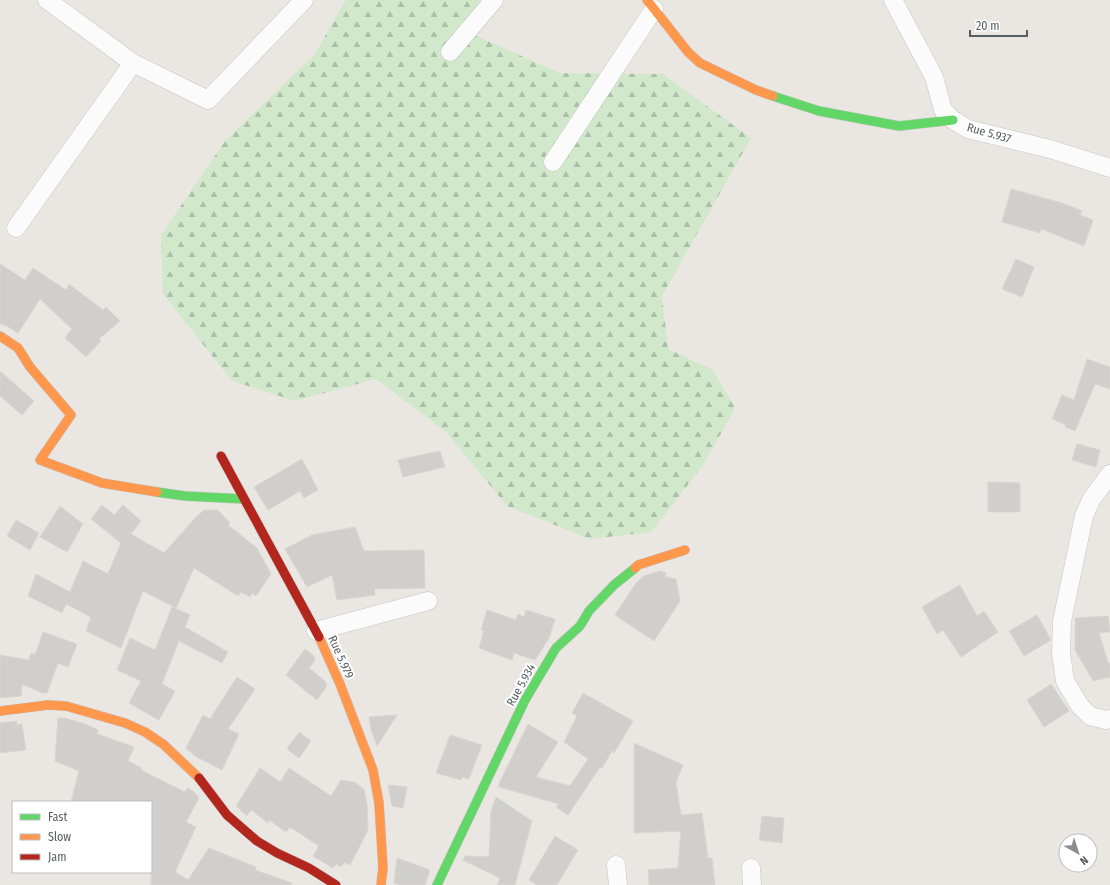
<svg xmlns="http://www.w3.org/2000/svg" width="1110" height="885" font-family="'Fira Sans Condensed',sans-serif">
	<defs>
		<pattern id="forest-firs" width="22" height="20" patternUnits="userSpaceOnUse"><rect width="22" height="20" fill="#d1e8cb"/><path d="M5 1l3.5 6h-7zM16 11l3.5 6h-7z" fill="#acbfa8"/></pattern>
	</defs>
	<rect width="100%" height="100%" fill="#eae7e2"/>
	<path fill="url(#forest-firs)" d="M346,0h134l-8,34 88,39 103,1 88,64 -89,158 6,53 45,21 22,38 -31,56 -53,68 -61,7 -83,-33 -61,-74 -70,-53 -81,22 -63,-20 -69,-87 -2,-59 64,-94 89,-86z"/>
	<path fill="#d1cfcc" stroke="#d9d6d1" d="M1011,189l51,14 20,8 -2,4 13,5 -9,26 -43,-17 -1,4 -38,-11z
		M1016,259l18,8 -12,30 -20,-8z
		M0,264l25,16 8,-12 33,22 3,-6 34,26 3,-3 14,14 -21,18 2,2 -15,16 -21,-19 7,-9 -32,-30 -22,34 -11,-7 -7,-2z
		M1087,359l23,8v22l-15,-5 -20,47 -10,-4 1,-2 -14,-6 10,-24 12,5z
		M0,371l34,30 -12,14 -22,-19z
		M1077,444l23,6 -4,17 -24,-7z
		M440,451l5,16 -42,10 -5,-17z
		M302,459l16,31 -14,8 -4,-7 -32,19 -14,-23z
		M988,482l32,1v29h-32z
		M102,505l12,10 9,-10 18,16 -10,13 33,19 31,-35 9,-8h14l12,13 -2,2 29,23 14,26 -15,22 -4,-3 -2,4 -9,-5 -3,4 -44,-28 -18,40 -33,-17 -22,57 -35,-17 5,-14 -25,-13 -4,9 -34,-17 8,-22 34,18 13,-31 25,13 13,-31 -30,-24z
		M60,506l23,18 -16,28 -27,-15z
		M16,520l23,13 -9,17 -23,-14z
		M355,527l9,24 60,-1 1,38 -51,1 1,6 -38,5 -5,-25 -25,12 -22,-38 27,-14z
		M660,571l6,2 -1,4 11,2 4,22 -26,40 -39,-26 21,-32 8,-7z
		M960,585l17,31 7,-5 14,21 -37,25 -18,-27 -6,4 -15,-27z
		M172,607l18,8 -5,12 43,25 -6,11 -43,-22 -17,43 13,7 -16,29 -30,-17 12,-22 -24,-11 13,-32 25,12z
		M487,610l29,10 2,-6 6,3 2,-7 29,9 -6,19 -14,22 -21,-7 -2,7 -33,-12 5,-17 -3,-1z
		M1037,615l14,25 -27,16 -15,-25z
		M1108,616l2,16 -11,1 9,30h2v14l-17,4 -18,-31v-32z
		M43,632l34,12 -9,23 -10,-4 -11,30h-5l-20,-9 -1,12 -21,2v-43l29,5 2,-7 4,2z
		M305,649l9,7 1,4 -6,8 16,13 2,5 -10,14 -31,-25z
		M237,677l18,12 -27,40 11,5 -17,36 -27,-14 -9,-8 17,-33 7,4z
		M1051,684l18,27 -25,16 -17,-27z
		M583,693l50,28 -19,32 -2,-2 -10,17 -2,-1 -32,48 -12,-8 3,-3 -60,-17 -1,-1 30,-62 30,18 -22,35 34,9 18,-27 -24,-17 13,-26 -5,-3z
		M397,715l-20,31 -6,-16 -2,-13z
		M58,718h6l21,6 13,6 -1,4 37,13 -6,14 14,7 -1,2 44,22 2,-4 6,3 6,7 -13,24 10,5 -21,45 13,8 21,-32 47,19 -1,3 37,13 -1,2h-140v-83h-80l8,-31 -24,-10z
		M17,721v4l5,-1 4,26 -26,3v-30z
		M299,732l12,9 -12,17 -12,-9z
		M450,735l32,10 -13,34 -7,-2 -1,3 -25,-7z
		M634,743l49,22 -7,17 5,33 21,-2 6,45h4l3,27h-66l-1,-15 30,-2 3,-37 -47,2z
		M260,768l20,14 9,-14 42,28 10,-16 13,2 10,7 3,16 1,25 -18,35 -6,-3 -3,5 -5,-3 -3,4 -20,-12 6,-10 -29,-19 -4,5 -17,-12 -1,3 -17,-13 -4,6 -11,-10z
		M388,785l19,2 -4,21 -11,-2z
		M496,797l36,24 -17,64h-18l3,-7 -37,-18 2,-4 24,1 2,-45z
		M762,816l22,2 -2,25 -23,-3z
		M555,836l23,14 -21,35h-20l-8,-5z
		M397,858l33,12 -5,15h-25l-6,-2z"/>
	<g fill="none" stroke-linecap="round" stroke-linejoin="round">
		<g stroke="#c6c6c5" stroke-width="19">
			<path id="street" d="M47,0l86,63 75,37 96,-100
				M893,0l41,77 9,33 10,10 15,9 82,20 60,19
				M450,52l44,-52
				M553,162l101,-153
				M16,228l117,-165
				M1110,474l-19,26 -7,16 -22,105 -1,32 4,28 15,25 10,10 16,4 4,-1
				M316,631l112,-30
				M616,865l2,20
				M751,868l1,17"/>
		</g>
		<g stroke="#c7c6c6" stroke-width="10">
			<path id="fast" d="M773,96l46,15 80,15 54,-6
				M157,492l28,4 59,3
				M437,885l88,-185 31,-52 24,-22 9,-15 25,-26 21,-17"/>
		</g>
		<g stroke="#c7c6c6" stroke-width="10">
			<path id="slow" d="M647,0l41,52 12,11 56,27 17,6
				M0,336l18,12 12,19 41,48 -31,45 62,23 55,9
				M635,568l3,-3 47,-15
				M319,637l21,47 33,86 6,33 4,65 -2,17
				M0,711l48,-6 18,1 59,17 20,9 18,12 36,34"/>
		</g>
		<g stroke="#c7c6c6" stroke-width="10">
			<path id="jam" d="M221,456l98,181
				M199,778l28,37 30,26 20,12 32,15 27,17"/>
		</g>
		<use href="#street" stroke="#fcfbfb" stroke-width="18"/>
		<use href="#fast" stroke="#63d668" stroke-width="9"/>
		<use href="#slow" stroke="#ff974d" stroke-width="9"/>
		<use href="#jam" stroke="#b3261e" stroke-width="9"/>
	</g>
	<g text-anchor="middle" stroke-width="4" stroke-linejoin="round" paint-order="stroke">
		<g font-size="12" fill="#585d62" stroke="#fff">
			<text transform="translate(989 133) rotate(16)" y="4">Rue 5.937</text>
			<text transform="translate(341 657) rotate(66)" y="4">Rue 5.979</text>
			<text transform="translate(521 685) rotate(-61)" y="4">Rue 5.934</text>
		</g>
	</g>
	<rect x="12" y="801" width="140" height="72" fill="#ffffff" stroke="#bcbec0"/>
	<rect x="20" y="814" width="20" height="6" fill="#63d668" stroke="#bcbec0"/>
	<text x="48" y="821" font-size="12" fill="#585d62">Fast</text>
	<rect x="20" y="834" width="20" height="6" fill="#ff974d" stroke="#bcbec0"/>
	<text x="48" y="841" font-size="12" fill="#585d62">Slow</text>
	<rect x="20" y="854" width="20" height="6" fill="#b3261e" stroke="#bcbec0"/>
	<text x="48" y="861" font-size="12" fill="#585d62">Jam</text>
	<g transform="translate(1078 853) rotate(141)"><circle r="19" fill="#ffffff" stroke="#bcbec0"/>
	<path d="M0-3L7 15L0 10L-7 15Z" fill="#8b8d8f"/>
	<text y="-6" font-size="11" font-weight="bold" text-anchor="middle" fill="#585d62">N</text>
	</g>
	<path d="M970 30v6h57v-6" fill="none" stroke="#585d62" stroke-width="2"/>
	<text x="976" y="30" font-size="12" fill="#585d62" stroke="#ffffff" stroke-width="3" paint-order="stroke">20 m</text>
</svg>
